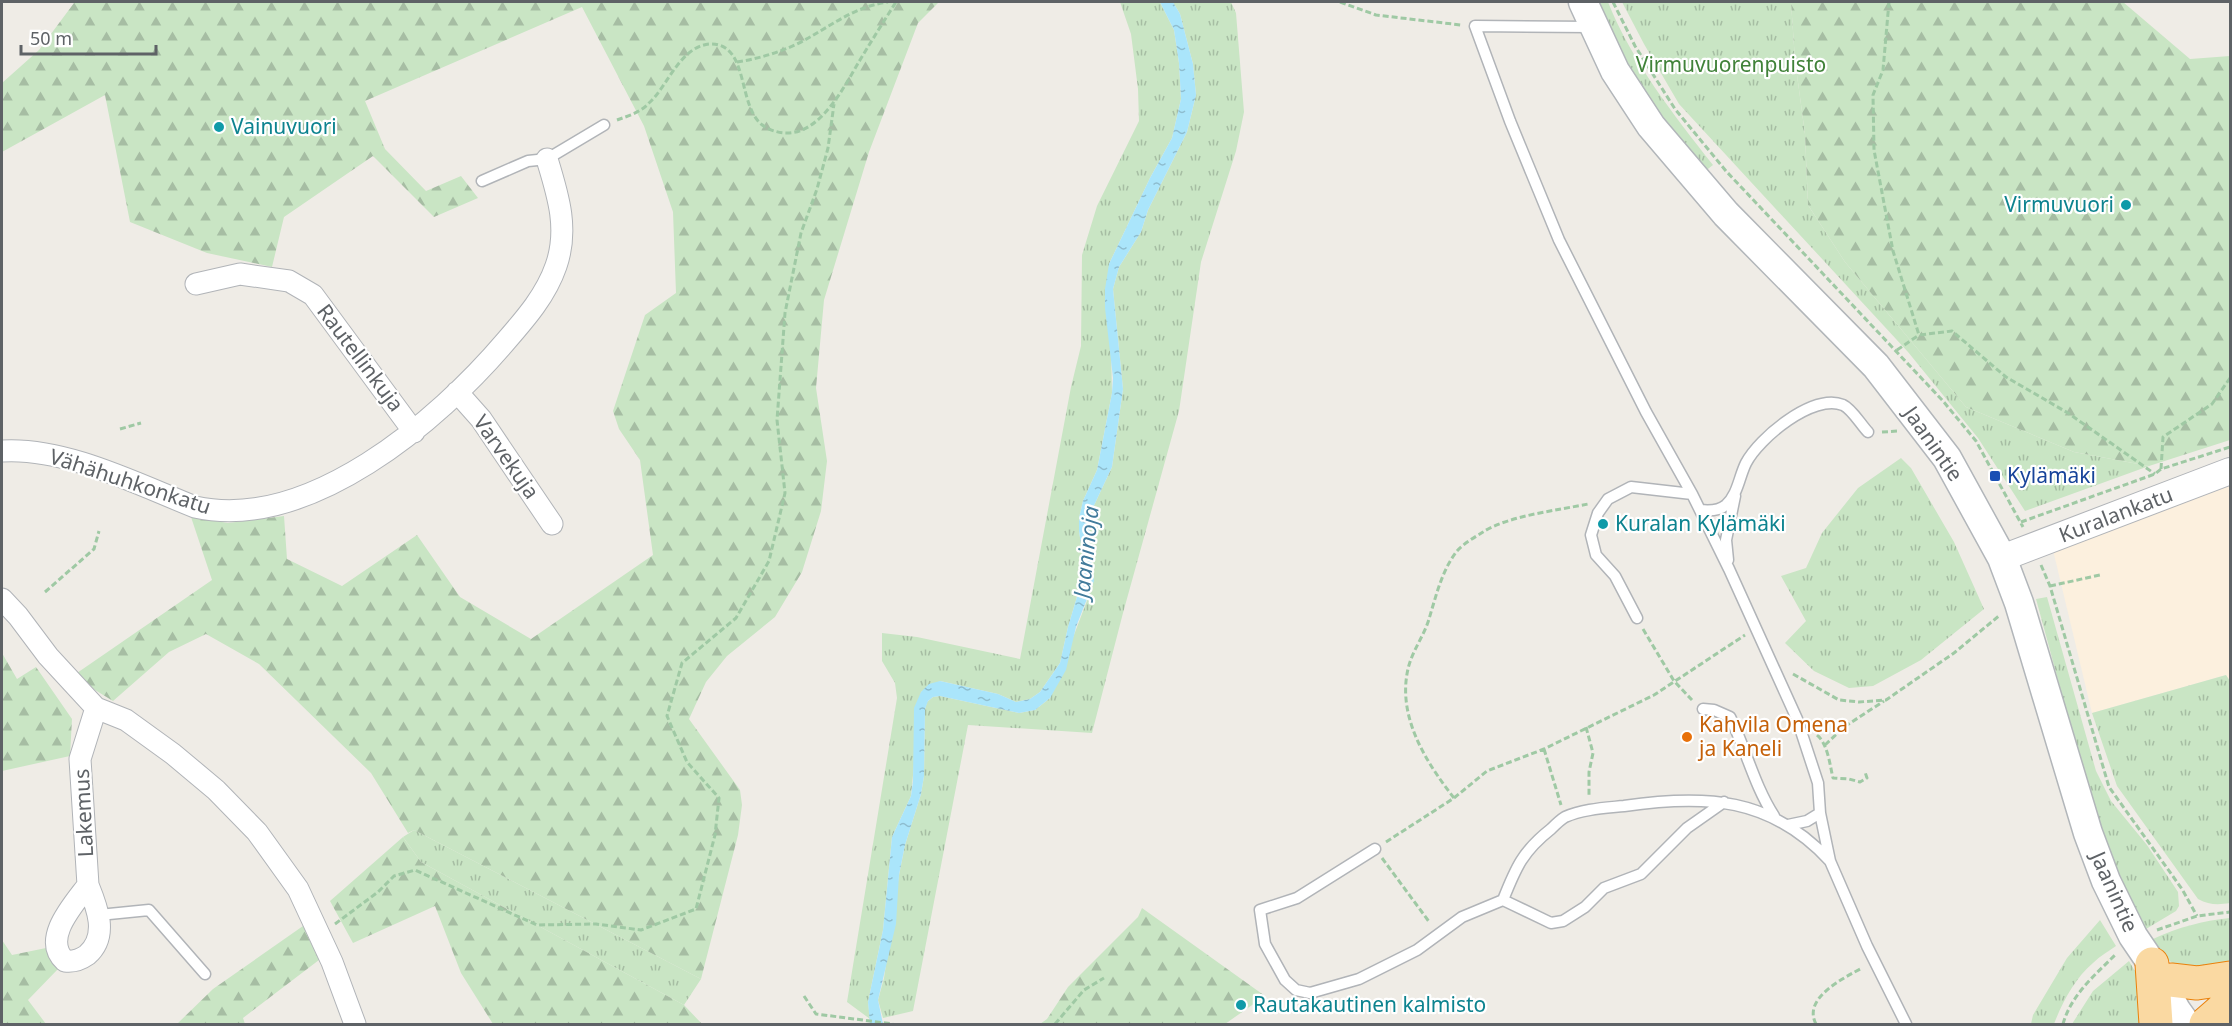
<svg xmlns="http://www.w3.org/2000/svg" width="2232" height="1026" font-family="'Noto Sans',sans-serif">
	<defs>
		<pattern id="grass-tufts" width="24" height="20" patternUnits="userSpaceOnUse" patternTransform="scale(1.5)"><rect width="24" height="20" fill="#c9e5c4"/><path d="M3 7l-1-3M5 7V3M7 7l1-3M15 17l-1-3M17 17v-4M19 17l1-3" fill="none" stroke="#a6bda3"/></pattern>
		<pattern id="forest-firs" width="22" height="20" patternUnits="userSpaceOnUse" patternTransform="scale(1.5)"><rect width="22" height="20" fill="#c9e5c4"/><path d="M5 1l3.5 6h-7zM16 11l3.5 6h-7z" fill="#a6bda3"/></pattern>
		<pattern id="water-ripples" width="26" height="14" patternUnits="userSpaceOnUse" patternTransform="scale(1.5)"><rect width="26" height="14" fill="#aae5fb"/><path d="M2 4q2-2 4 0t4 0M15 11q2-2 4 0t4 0" fill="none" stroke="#8ebdcf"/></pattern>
	</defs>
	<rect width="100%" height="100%" fill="#efece6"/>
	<path fill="#fcf0de" d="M2230,486v195l-4,-6 -134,38 -39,-163z"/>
	<path fill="url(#grass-tufts)" d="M1120,2h40l14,28 5,33 2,36 -9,39 -22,40 -41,86 3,129 -15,77 -14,31 -4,17v13l6,39 -17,57 -8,36 -20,29 -10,7 -14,3 -18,-8 -58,-13 -19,11 -10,104 -19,41 -9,93 -15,72 2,17 -23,-17 50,-304 -2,-15 -13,-22v-28l35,4 103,22 51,-272 10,-41 1,-91 15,-49 42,-85 -1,-32 -7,-55z
		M1173,2h58l5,11 8,99 -8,39 -35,111 -22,149 -56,202 -31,120 -124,-8 -55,286 -30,7 -5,-18 6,-22 15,-103 6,-30 16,-51 3,-18 1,-67 2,-7 6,-5 7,-1 79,17 16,-3 15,-12 38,-100 5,-34 -4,-21 1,-29 22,-47 11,-78 -10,-100 6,-22 22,-35 7,-22 39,-78 9,-37 -3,-31 -13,-50z
		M1595,2h13c24,60 65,112 105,163l-9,7 -63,-81z
		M1622,2h169l4,58 10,74 3,71 37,57 121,145 108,45 75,14 -124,45 -47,-73 -70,-86 -229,-248 -35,-60z
		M1901,458l10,10 43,74 30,67 -63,51 -48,26 -24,2 -35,-17 -29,-28 21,-22 -25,-45 25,-8 16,-35 36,-45z
		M2047,597l49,174 15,30 36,44 31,47 1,14 -3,5 -30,18c-24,-36 -36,-74 -49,-114 -23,-71 -41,-144 -61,-216z
		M2226,675l4,6v222c-12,2 -21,2 -32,-4l-81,-113 -25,-73z
		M414,830l287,149 -17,26 -263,-143 -18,-25z
		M2230,918v51l-44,3 -21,-14 -12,-19c26,-12 49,-18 77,-21z
		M2100,920l16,26c-7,5 -16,10 -23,17 -18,15 -31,40 -39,61h-23l2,-9 34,-57z
		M2129,961l7,12 13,51h-77l21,-33z"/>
	<path fill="url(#forest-firs)" d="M73,2h866l-21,21 -49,129 -45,148 -8,88 11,73 -6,50 -19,61 -27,45 -48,39 -21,26 -17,37 51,71 2,15 -4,30 -37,144 -287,-149 -6,3 -37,-60 -112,-109 -53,-30 -37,18 -56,49 -18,-11 -18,-17 135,-93 -21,-63 37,6 56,-7 3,43 55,27 75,-51 43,62 71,42 122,-84 -13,-95 -21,-31 -6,-18 32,-96 31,-22 -3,-81 -29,-86 -62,-119 -217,94 20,48 41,42 35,-15 17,22 -44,19 -61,-61 -89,61 -12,50 -65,-14 -77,-31 -25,-127 -103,57v-69l37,-33 35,-47z
		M1791,2h332l67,57 40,-3v384l-81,26 -75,-14 -108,-45 -121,-145 -37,-57 -3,-71 -10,-74z
		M2,653l15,26 19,-12 36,52 -2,37 -68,15z
		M403,837l18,25 263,143 18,19h-209l-32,-51 -26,-67 -82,37 -23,-42z
		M1142,908l123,88 -40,28h-185l7,-5 21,-32 70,-70z
		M303,926l16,34 -76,58 2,6h-68l36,-35z
		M2,940l10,15 34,-7 4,11 8,10 -30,31 18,24h-43l-1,-1z"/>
	<path fill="url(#water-ripples)" d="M1160,2h13l7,12 13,50 3,31 -9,37 -39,78 -7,22 -22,35 -6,22 10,100 -11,78 -22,47 -1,29 5,38 -18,46 -10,43 -16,28 -15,12 -16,3 -79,-17 -7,1 -5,4 -3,8 -1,67 -3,18 -16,51 -6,30 -3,49 -18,76 5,24h-13l-2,-22 15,-72 9,-93 19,-41 2,-15 1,-73 7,-16 8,-8 11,-3 58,13 18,8 14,-3 10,-7 20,-29 8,-36 17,-57 -6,-39v-13l4,-17 14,-31 15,-77 1,-15 -8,-70v-19l4,-25 41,-86 22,-40 9,-39 -2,-36 -5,-33z"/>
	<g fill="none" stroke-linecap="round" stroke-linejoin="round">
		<g stroke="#b1b4b8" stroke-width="13">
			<path id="service" d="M1592,27l-117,-1 35,95 49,119 87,172 46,82 37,75 68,150 21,64 2,30 10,48 37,85 39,78
				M482,181l46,-20 19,-2 57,-34
				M1700,510c9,1 19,1 26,-5 12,-11 13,-28 20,-42 13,-25 67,-70 97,-58 9,4 18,20 25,27
				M1728,560l-2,-20 9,-44
				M1637,618l-22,-42 -19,-21 -5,-20 7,-22 10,-14 23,-12 61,7
				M1703,709l11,1 16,7c16,32 24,68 44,99
				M1788,825l19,-4 13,-8
				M1375,849l-78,49 -37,12 5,34 20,36 11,10 14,3 49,-14 58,-29 45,-33 41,-17c13,-33 20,-49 48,-71 4,-4 9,-9 14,-12 18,-8 40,-9 59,-11 81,-12 147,-9 206,55
				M1503,900l48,23 12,-2 22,-14 19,-19 37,-14 46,-46 37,-26
				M99,915l50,-5 56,64"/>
		</g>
		<g stroke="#b1b4b8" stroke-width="23">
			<path id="minor" d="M196,284l44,-10 49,7 24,14 101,137
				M457,392l24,27 71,105
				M2,451c63,-4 135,33 193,56 114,25 243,-86 311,-166 20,-23 40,-46 50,-75 13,-37 2,-71 -9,-107
				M2,599l16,17 30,40 48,52 30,12 47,34 43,36 41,42 41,57 34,73 23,62
				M88,885c9,22 21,51 -1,70 -7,5 -14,7 -22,6 -24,-22 9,-57 23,-76l-8,-126 16,-51"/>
		</g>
		<g stroke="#b1b4b8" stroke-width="28">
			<path id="tertiary" d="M2002,558l228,-87"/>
		</g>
		<g stroke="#b2b6ba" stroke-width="31">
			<path id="secondary" d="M1583,2l32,69 36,55 75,88 150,152 71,92 55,100 17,45 69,230 18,48 27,55 19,28 24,46 10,14"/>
		</g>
		<g stroke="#ea810b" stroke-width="35">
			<path id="trunk" d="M2152,964l4,60
				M2171,980l26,3 33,-5
				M2206,1024l24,-21"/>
		</g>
		<path stroke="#9fc9a4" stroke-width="3" stroke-dasharray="6 3" stroke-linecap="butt" d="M1340,2l36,13 85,10
			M1613,2l22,44 40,63 51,62 217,230 33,40 47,86
			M1889,2l-6,68 -10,25 1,55 19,101 26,84 33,-4 54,46 62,36 87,61
			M737,62c20,-3 40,-9 58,-17 33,-16 56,-38 93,-43
			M617,120c11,-4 24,-8 32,-17 19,-17 31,-57 61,-59 42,-1 25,68 57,84 46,23 75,-38 93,-68 12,-20 24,-39 36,-58
			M1897,350l22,-15
			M120,429l21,-6
			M1882,432l17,-1
			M2161,469l2,-32 49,-33 18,-26
			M2021,522l134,-48 6,-5 69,-22
			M2041,565l9,21 59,201 73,102 15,27
			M2050,586l50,-11
			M45,592l49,-43 5,-18
			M1643,629l31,52 18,19
			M1793,674l46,26 20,2 27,-2 68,-47 46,-38
			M1586,727l7,26 -4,19v24
			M1817,735c11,9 13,31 16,43l16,1 11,3 7,-4 -2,-6
			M1825,745l19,-18 40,-26
			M1544,749l17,56
			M1454,798c-28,-36 -57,-81 -46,-129 4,-18 16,-33 21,-50 7,-23 13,-49 28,-68 6,-7 18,-14 26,-19 24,-16 76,-22 105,-28
			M1386,842l68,-44 33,-27 57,-22 110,-54 91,-60
			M1382,858l48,65
			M335,924l43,-32 16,-16 21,-6 122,55 59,-1 45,6 55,-21 19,-74 4,-37 -32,-36 -20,-46 15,-53 54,-45 33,-57 16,-68 -8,-73 8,-107 16,-80 16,-44 11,-41 6,-44
			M2157,930l40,-14 33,-4
			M804,996l12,18 77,10
			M1055,1024l29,-34 20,-12
			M1816,1024c-14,-26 28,-46 46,-56
			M2063,1024c8,-29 32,-49 53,-70"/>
		<use href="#service" stroke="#fff" stroke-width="10"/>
		<use href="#minor" stroke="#fff" stroke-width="21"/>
		<use href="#tertiary" stroke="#fff" stroke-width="26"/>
		<use href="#secondary" stroke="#fff" stroke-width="28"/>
		<use href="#trunk" stroke="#fad9a2" stroke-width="33"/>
	</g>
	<g fill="#0f9aa8" stroke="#fff" stroke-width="2">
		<circle cx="219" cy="127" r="6"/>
		<circle cx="2126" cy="205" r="6"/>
		<circle cx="1603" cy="524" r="6"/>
		<circle cx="1241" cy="1005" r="6"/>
	</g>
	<rect fill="#1a4fb4" stroke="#fff" stroke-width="2" x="1989" y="470" width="12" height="12" rx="3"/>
	<circle fill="#e8710a" stroke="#fff" stroke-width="2" cx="1687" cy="737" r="6"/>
	<g text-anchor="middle" stroke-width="4.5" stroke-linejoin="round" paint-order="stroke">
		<g font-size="21" fill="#408239" stroke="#fff">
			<text x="1731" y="72">Virmuvuorenpuisto</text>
		</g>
		<g font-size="21" fill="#0d838f" stroke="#fff" text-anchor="start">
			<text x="231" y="134">Vainuvuori</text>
			<text x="2114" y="212" text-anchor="end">Virmuvuori</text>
			<text x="1615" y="531">Kuralan Kylämäki</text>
			<text x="1253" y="1012">Rautakautinen kalmisto</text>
		</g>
		<g font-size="21" fill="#5e6266" stroke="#fff">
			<text transform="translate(360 358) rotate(53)" y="7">Rautellinkuja</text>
			<text transform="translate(1933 444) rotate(55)" y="7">Jaanintie</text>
			<text transform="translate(506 457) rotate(55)" y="7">Varvekuja</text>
			<text transform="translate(130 482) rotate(18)" y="7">Vähähuhkonkatu</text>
			<text transform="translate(2116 515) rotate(-21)" y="7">Kuralankatu</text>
			<text transform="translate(84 813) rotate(-93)" y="7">Lakemus</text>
			<text transform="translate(2114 892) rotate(66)" y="7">Jaanintie</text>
		</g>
		<g font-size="21" fill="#164399" stroke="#fff" text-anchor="start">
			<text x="2007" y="483">Kylämäki</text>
		</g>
		<g font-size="21" fill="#c56008" stroke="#fff" text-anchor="start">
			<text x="1699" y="732">Kahvila Omena<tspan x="1699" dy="24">ja Kaneli</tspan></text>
		</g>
		<g font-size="22" font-style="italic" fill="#417b9b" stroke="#fff">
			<text transform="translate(1086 552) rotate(-84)" y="8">Jaaninoja</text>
		</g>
	</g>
	<rect width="2232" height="1026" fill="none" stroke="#5e6266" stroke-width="6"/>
	<path d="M21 45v9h135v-9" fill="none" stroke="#5e6266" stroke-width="3"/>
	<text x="30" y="45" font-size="18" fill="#5e6266" stroke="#ffffff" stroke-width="4.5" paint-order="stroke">50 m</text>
</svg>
